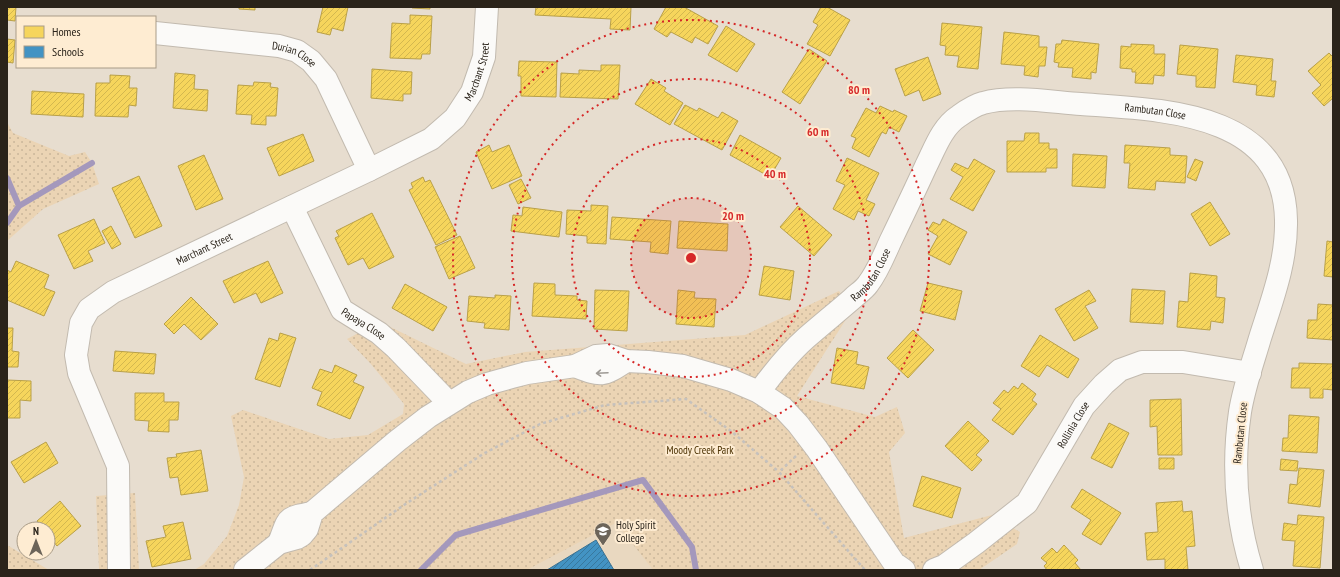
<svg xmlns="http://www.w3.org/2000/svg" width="1340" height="577" font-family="'PT Sans Narrow',sans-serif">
	<defs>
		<pattern id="green-dots" width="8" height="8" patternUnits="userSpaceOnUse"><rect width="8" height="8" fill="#ebd4b4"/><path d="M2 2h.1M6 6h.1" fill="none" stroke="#cab69a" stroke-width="1.8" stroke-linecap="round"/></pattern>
		<pattern id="homes-hatch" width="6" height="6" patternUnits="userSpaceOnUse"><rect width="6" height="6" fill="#f6d55c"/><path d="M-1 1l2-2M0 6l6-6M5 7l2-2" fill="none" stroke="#d3b74f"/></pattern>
		<pattern id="schools-hatch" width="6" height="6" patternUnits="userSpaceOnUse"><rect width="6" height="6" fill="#4393c3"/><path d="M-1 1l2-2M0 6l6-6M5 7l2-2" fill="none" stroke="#38789e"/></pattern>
	</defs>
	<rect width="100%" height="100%" fill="#e7ddcf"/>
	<path fill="#e9d8c0" d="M616,523l37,47h-126z"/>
	<path fill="url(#green-dots)" d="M7,122l6,11 56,23 16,-4 7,11 7,21 -56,25 -36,32z
		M839,291l13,19 -55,86 78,21 22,-10 8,26 -16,19 15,86 92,-24 15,13 9,5 -3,12 -38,26h-326l-37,-47 -89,47h-333l10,-6 23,-28 12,-31 5,-28 -13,-61 12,-6 86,29 39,-4 35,-21 1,-10 -34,-41 -23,-24c11,-5 19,-11 27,-20l92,45 59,-12 220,-17z
		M135,493l4,77h-40l-3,-74z
		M7,545l42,25h-42z"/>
	<path fill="url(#homes-hatch)" stroke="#b9a048" d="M7,7h9l-1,14 -8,-1z
		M239,7h16v3l-16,-1z
		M323,7h25l-5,24 -11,-3 -2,7 -13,-3z
		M412,7h18v2l-18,-1z
		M536,7h95l-1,23 -20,-1 1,-10 -76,-4z
		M666,7h18l34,19 -10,18 -13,-7 -3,6 -21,-11 -4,5 -13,-8z
		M821,7h6l23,13 -20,36 -23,-12 11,-19 -5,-3z
		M410,15l22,1 -2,38h-8l-1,5 -31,-1 2,-35 18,1z
		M942,23l40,4 -4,42 -21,-2 2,-11 -14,-1 1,-9 -6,-1z
		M726,26l29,18 -18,28 -29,-17z
		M1004,32l35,4v11h8l-2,19h-6l-1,11 -14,-2 1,-9 -24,-2z
		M7,39l8,1 -2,23 -6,-1z
		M1062,40l37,4 -3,29 -5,-1v7l-19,-2 1,-9 -15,-1 1,-4 -5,-1 2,-18h5z
		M1131,44l23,1v9h11l-1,22 -10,-1 -1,9 -18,-1 1,-11h-4v-3l-12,-1 1,-22 10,1z
		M1180,45l38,4 -3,39 -19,-1v-11l-19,-2z
		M809,49l18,12 -27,43 -18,-12z
		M1329,53l4,4v41l-9,8 -12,-13 9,-8 -13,-14z
		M1236,55l37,4 -2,22h5l-2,16 -18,-2 1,-10 -24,-3z
		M928,57l13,37 -18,7 -4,-11 -14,6 -10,-27z
		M519,61l38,1 -1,35 -35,-1v-20h-3z
		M601,65h19l-2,34 -58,-2 1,-24 18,1v-4l22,1z
		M372,69l40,3 -1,22h-8v7l-32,-3z
		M175,73l20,2 -1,14 14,1 -1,21 -34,-3z
		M110,75l20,1 -1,12h8l-1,18 -7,-1 -1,12 -33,-1 1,-33h14z
		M651,79l15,9 -2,3 19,12 -13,22 -35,-21z
		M254,82l17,1 -1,4 8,1 -2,28h-10v9l-15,-1 1,-9 -16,-1 2,-29 15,1z
		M32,91l52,3 -1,23 -52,-3z
		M685,105l12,6 2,-3 19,10 4,-6 16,9 -16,29 -48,-26z
		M880,106l13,6 1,-2 13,6 -8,16 -10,-5 -3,7 -4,-2 -13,25 -17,-9 4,-10 -5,-2 15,-28 10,5z
		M1025,133h14v10h10v6h8v19h-11v4h-39v-31h17z
		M303,134l11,27 -35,15 -12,-28z
		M740,135l41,23 -11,19 -40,-22z
		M489,145l3,7 17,-7 13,31 -30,13 -16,-37z
		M1125,145l45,3v7l17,1 -2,27 -29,-2 -1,9 -27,-2 2,-25h-6z
		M1073,154l34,2 -2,32 -33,-2z
		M204,155l19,44 -27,11 -18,-44z
		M847,158l32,15 -13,27 9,4 -6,12 -11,-5 -4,9 -21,-11 12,-24 -9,-4z
		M974,159l21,12 -22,40 -23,-12 13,-22 -12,-7 4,-7 13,6z
		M1195,159l8,3 -7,19 -9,-4z
		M139,176l23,50 -27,12 -23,-50z
		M423,177l2,5 5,-2 27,55 -21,10 -27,-55 4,-2 -2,-5z
		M521,179l10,19 -13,6 -9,-19z
		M1210,202l20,32 -20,12 -19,-32z
		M591,205l17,1 -2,38 -19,-1v-7l-21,-2 1,-24 24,1z
		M798,206l34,29 -18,21 -34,-29z
		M523,207l39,5 -3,25 -48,-6 2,-16 9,1z
		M372,213l22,44 -25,12 -6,-11 -15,7 -13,-27 4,-2 -3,-5z
		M612,217l59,4 -3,33 -18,-2 1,-10 -41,-3z
		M94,219l11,24 -17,8 5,10 -19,8 -16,-34z
		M943,219l24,13 -17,33 -22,-11 10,-18 -10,-6 5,-8 7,3z
		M679,221l49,3 -1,27 -50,-3z
		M111,226l10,18 -9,5 -10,-18z
		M460,236l15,32 -26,11 -14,-32z
		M1327,241l6,1v35l-9,-1z
		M16,261l33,14 -5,13 11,4 -11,24 -37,-16v-30l4,2z
		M268,261l15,32 -22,10 -5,-10 -22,10 -11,-22z
		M764,266l30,5 -4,29 -31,-5z
		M1190,273l27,3 -1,21 9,1 -2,25 -12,-2 -1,9 -33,-3 2,-26 9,1z
		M534,283l21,1v11l22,1v4l10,1 -1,18 -54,-3z
		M928,283l34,8 -7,29 -35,-9z
		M405,284l42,23 -14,24 -41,-23z
		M1132,289l33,2 -2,33 -33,-2z
		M595,290l34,1 -2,40 -33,-2z
		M678,290l17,2 -1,6 22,1 -2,28 -38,-3z
		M1089,290l7,11 -11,5 13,22 -24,13 -19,-32z
		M495,295l16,1 -2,34 -25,-2 1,-5 -18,-2 2,-25 26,2z
		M191,297l27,27 -17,16 -17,-16 -10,10 -10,-10z
		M1318,304l15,1v35l-26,-2 1,-18h9z
		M7,328h6l-1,23 7,1 -1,15h-11z
		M913,330l21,20 -26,28 -21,-20z
		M280,333l16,5 -16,49 -25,-8 14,-41 9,3z
		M1040,335l39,24 -11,19 -21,-13 -8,12 -18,-11z
		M837,348l21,4 -2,12 13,3 -5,22 -33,-6z
		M115,351l41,3 -2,20 -41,-3z
		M1299,363l34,1v26l-10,-1v9h-13v-10h-19l1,-20h7z
		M335,365l22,10 -4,7 11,5 -14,32 -33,-14 5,-13 -10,-4 8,-19 12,4z
		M7,380l24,1v20l-11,-1v18h-13z
		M1022,383l14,11 -4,6 5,4 -24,31 -21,-15 9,-11 -8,-6 11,-13 4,3 6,-7 4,3z
		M135,393h29v9h15l-1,18h-9v12l-21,-1 1,-10 -14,-1z
		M1181,399l1,56h-24l-1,-29 -7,1v-27z
		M1289,415l30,2 -2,36 -35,-2 1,-13h5z
		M968,421l21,20 -13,14 6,5 -10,11 -27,-25z
		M1109,423l20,10 -17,35 -21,-10z
		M46,442l12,21 -34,20 -13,-21z
		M201,450l7,41 -27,4 -3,-18 -8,1 -3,-20 10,-1 -1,-3z
		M1159,458h15v11h-15z
		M1281,459l17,2 -1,10 -17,-1z
		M1299,468l25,2 -4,37 -32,-4 2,-19 7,1z
		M922,476l39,12 -9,30 -39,-12z
		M1082,489l39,24 -20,32 -19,-11 9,-14 -20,-13z
		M60,501l21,25 -24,20 -9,-11v-6h-5l-6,-8z
		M1182,501l1,11 9,-1 3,35 -9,1 2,23h-23v-11l-18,1 -2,-27 13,-1 -2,-29z
		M1298,515l26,2 -4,51 -27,-2 2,-25 -13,-1 2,-17 13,2z
		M183,522l8,37 -39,8 -6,-26 20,-4 -3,-11z
		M1064,545l14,15 -3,3 6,7h-34l-3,-4 3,-3 -6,-5 11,-10 5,5z"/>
	<path fill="url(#schools-hatch)" stroke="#3c7190" d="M596,540l18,30h-67z"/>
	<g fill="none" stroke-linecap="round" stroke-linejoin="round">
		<path stroke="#a498bc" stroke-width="6" d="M7,178l12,28
			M7,223l12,-17 73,-43
			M421,570l35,-35 187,-55 49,67 4,23"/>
		<g stroke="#c2baaf" stroke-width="24">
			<g id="minor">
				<path id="s1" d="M155,33l124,13 18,5 14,10 15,18 43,91"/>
				<path id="s2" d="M292,207l50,103 37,23 17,15 53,55"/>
				<path d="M575,366c26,10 27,11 51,-5"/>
				<path id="s3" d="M759,392c14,-19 29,-38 47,-54 15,-13 31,-26 46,-39 5,-5 12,-9 16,-15 10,-13 16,-29 23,-44 12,-25 24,-50 35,-74 9,-18 16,-39 33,-50 7,-5 16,-11 24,-13 29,-8 68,-1 98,1 81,6 203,7 205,116 1,41 -14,80 -26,118 -7,24 -16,49 -20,74 -8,55 -4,106 12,158"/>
				<path d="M279,543c10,-25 5,-25 33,-30"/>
				<path id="s4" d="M119,570l-1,-104 -39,-93 -3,-18 5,-32 8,-14 24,-17 256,-122 62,-31 24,-21 17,-26 12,-35 3,-50"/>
				<path d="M245,570l34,-27 18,-5 5,-3 5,-6 5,-16 85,-72 31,-24 40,-25 19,-8 25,-7 15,-4 48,-7 21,-10 12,-1 18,6 22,1 35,4 48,14 28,12 24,16 15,16 19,25 77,114 10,7"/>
				<path id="s5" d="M934,570l10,-4 32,-23 51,-40 57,-97 20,-22 16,-14 22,-8h41l67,11"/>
			</g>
		</g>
		<path stroke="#c5c1bd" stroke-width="2.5" stroke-dasharray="3 3" stroke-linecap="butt" d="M796,456l-17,16 86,98
			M310,570l94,-65 79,-51 57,-30 65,-19 81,-6 45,32 48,41"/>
		<use href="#minor" stroke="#fbfaf8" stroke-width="22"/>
	</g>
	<defs><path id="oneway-shaft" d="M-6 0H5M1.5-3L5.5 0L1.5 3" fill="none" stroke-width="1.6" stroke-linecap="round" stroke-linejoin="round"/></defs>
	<use stroke="#9d9994" href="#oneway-shaft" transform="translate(602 373) rotate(177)"/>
	<circle cx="691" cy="258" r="60" fill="#d62828" fill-opacity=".12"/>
	<g fill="none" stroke="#d62828" stroke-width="2" stroke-dasharray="2 4">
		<circle cx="691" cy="258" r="60"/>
		<circle cx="691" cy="258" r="119"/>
		<circle cx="691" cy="258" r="179"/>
		<circle cx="691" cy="258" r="238"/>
	</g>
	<defs>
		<g id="school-pin" transform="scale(0.9)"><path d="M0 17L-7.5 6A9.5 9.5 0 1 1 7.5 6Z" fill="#6c6459" stroke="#feecd2"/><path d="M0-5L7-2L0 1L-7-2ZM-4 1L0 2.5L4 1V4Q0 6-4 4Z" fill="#fff"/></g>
	</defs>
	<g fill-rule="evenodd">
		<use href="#school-pin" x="603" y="531"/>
	</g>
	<g text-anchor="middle" stroke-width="4" stroke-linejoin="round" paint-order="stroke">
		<g font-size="11" fill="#2a231a" stroke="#feecd2">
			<text dy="4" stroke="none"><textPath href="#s1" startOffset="142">Durian Close</textPath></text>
			<text dy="4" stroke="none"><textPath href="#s4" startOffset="738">Marchant Street</textPath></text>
			<text dy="4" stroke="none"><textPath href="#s3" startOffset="547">Rambutan Close</textPath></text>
			<text dy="4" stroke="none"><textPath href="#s4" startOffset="402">Marchant Street</textPath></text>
			<text dy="4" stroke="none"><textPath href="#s3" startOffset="163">Rambutan Close</textPath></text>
			<text dy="4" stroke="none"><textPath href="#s2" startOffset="140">Papaya Close</textPath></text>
			<text dy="4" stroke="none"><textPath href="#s5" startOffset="206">Rollinia Close</textPath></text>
			<text transform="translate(1240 433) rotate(-84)" y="4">Rambutan Close</text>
		</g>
		<g font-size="11" fill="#4a3000" stroke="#feecd2">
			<text x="700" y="454">Moody Creek Park</text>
		</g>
		<g font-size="11" fill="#2a231a" stroke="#feecd2" text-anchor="start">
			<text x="616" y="529">Holy Spirit<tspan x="616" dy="13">College</tspan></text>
		</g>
	</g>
	<circle cx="691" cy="258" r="6" fill="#d62828" stroke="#feecd2" stroke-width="2"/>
	<g font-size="12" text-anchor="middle" font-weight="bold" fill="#d62828" stroke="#feecd2" stroke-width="4" stroke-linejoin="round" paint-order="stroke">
		<text x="859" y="94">80 m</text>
		<text x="818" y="136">60 m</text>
		<text x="775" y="178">40 m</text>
		<text x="733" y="220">20 m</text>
	</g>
	<rect width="1340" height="577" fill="none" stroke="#2a231a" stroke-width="16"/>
	<rect x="16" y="16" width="140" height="52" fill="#feecd2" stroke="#a99c88"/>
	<rect x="24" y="26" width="20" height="12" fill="#f6d55c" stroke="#a99c88"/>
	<text x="52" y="36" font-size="12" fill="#2a231a">Homes</text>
	<rect x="24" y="46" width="20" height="12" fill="#4393c3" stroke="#a99c88"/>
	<text x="52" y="56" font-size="12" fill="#2a231a">Schools</text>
	<g transform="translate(36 541)"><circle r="19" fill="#feecd2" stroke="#a99c88"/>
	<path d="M0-3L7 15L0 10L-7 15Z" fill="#6c6459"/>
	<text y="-6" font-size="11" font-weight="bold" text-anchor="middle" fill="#2a231a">N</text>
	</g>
</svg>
